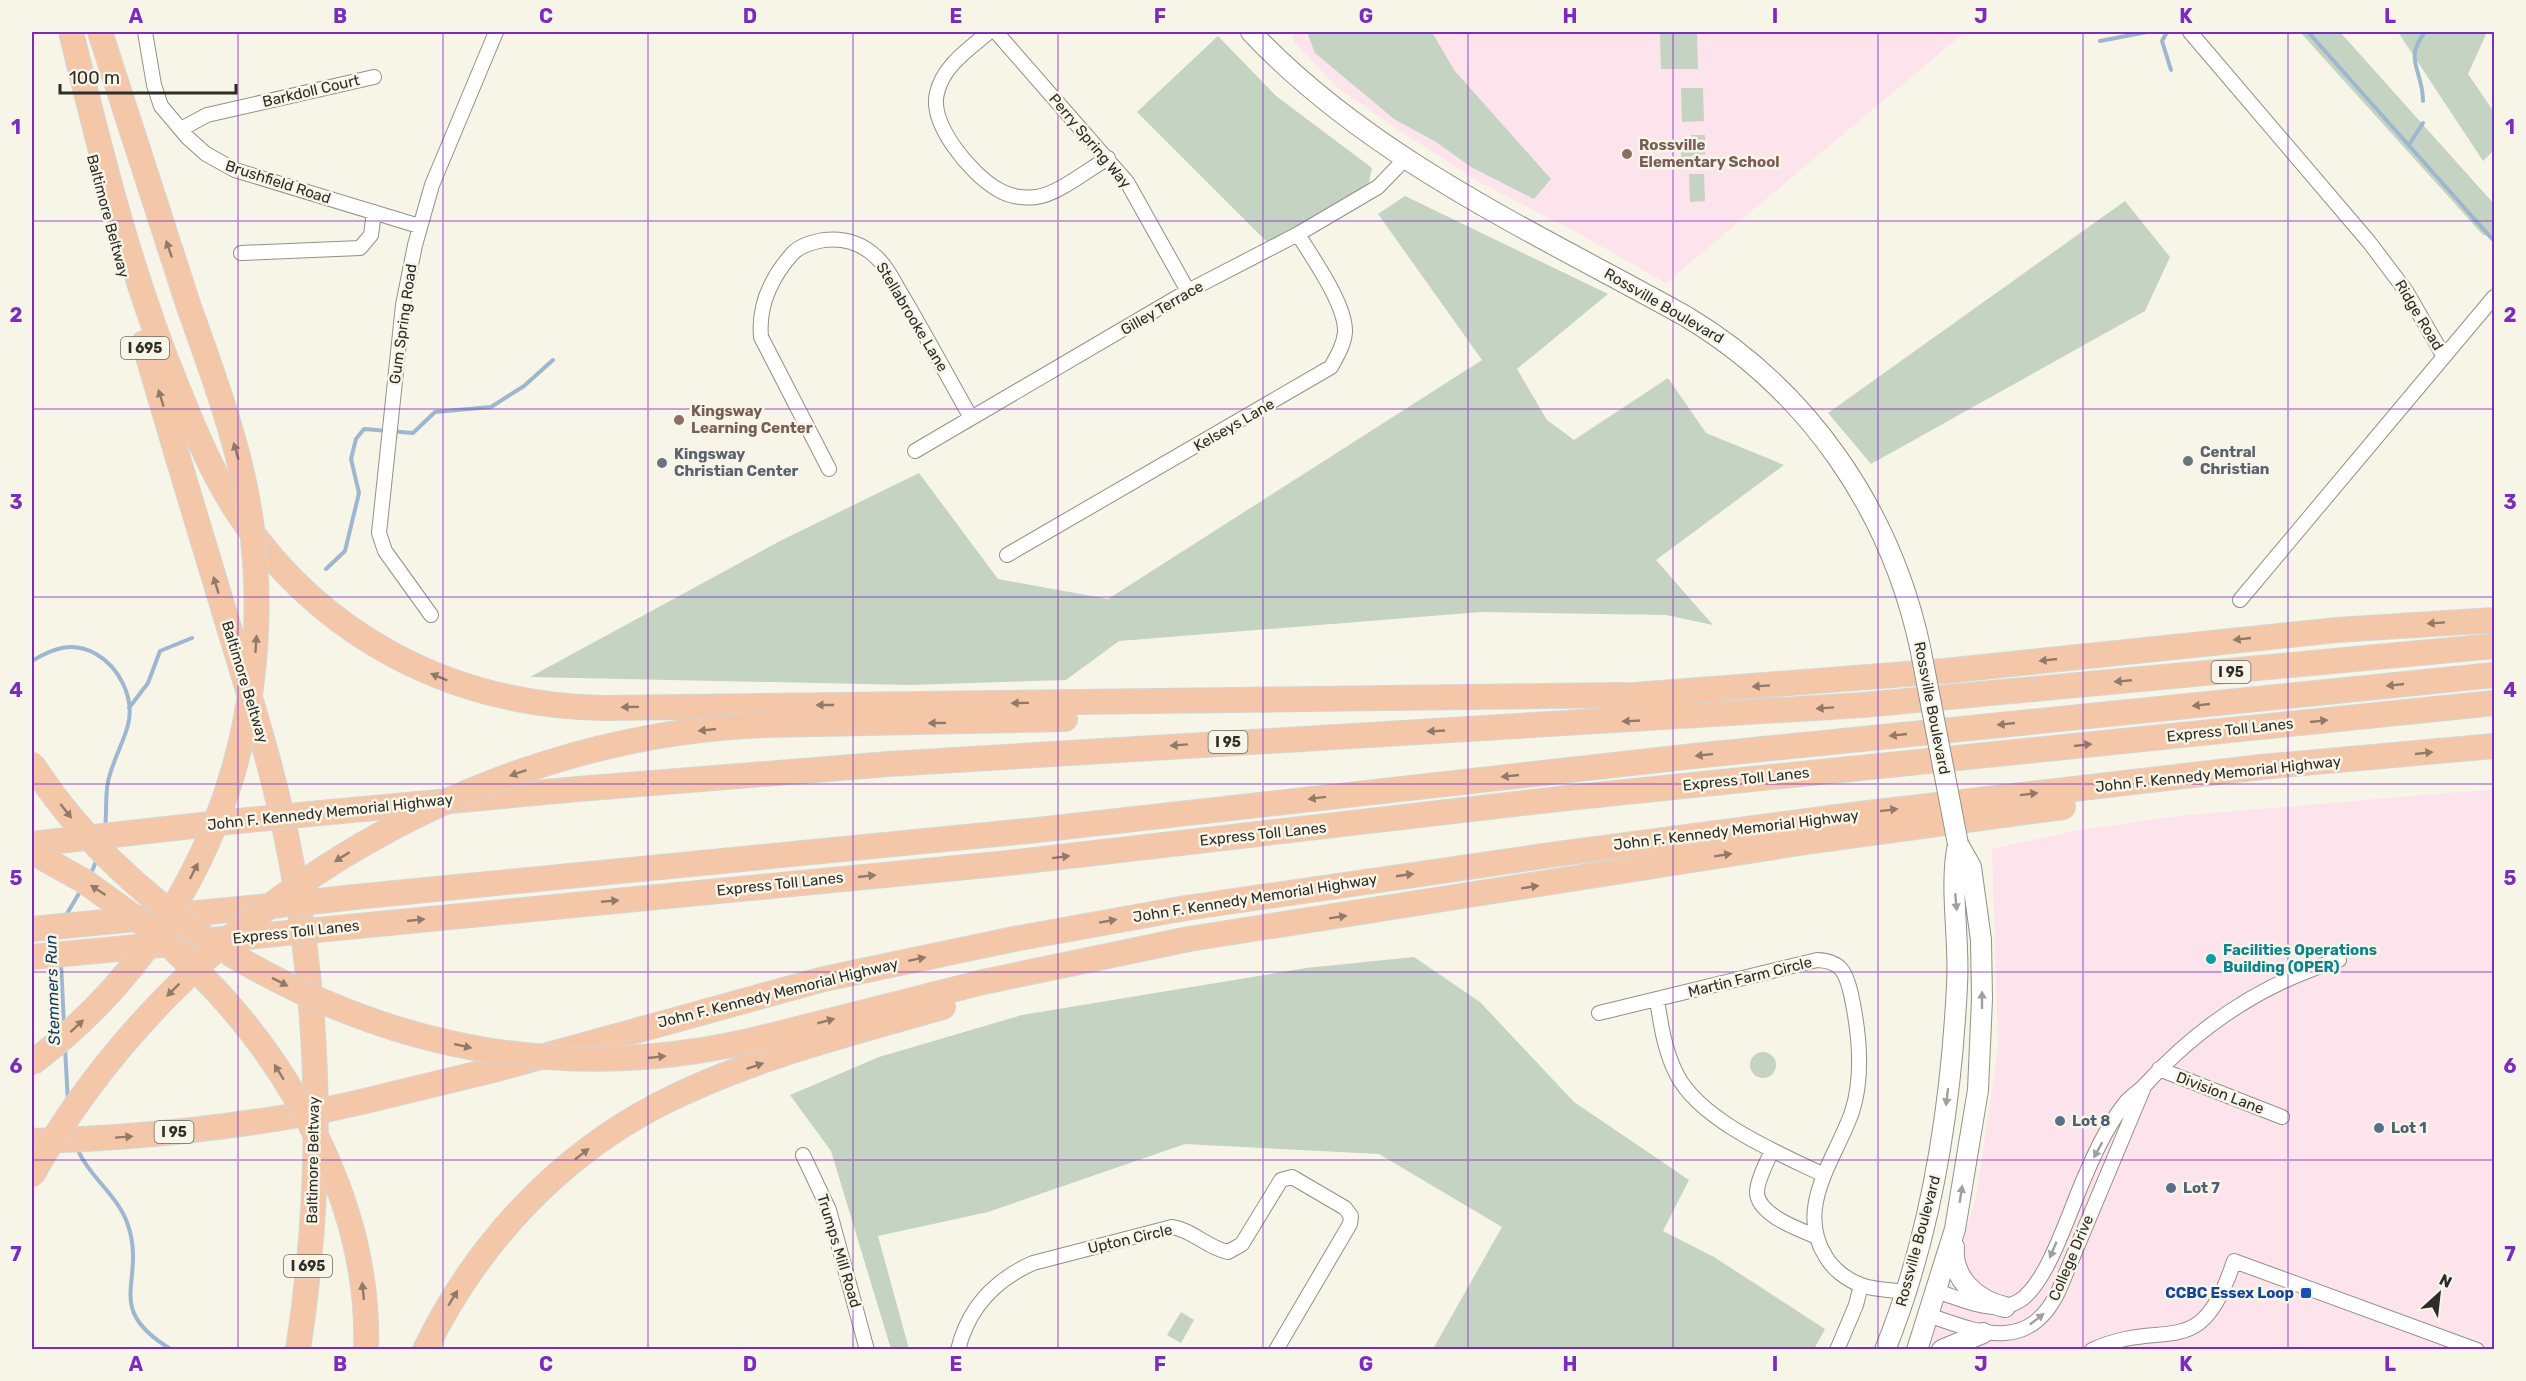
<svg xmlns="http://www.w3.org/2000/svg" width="2526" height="1381" font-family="Rubik,sans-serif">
	<rect width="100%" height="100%" fill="#f7f5e8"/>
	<path fill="#fde3eb" d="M1292,32h673l-299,251 -88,-50 -104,-54 -77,-50 -59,-41 -44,-46z
		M2494,789v560l-565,1 47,-152 22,-150 -6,-199 82,-18 103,-15z"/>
	<path fill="#c5d3c2" d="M1307,32h125l22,38 97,109 -17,20 -63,-32 -35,-25 -42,-23 -79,-66z
		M1660,32h37l1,37h-37z
		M2300,32h40l154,172v32l-11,-1z
		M2398,32h89l-19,42 26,38v38l-11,11z
		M1218,36l58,60 96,72 -6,28 -96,49 -133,-133z
		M1681,88h22l1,33 -22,1z
		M1691,135h14v19l-24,4v-15h10z
		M1689,174h15l1,27 -15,1z
		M1405,196l203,98 -91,75 30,51 27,20 94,-62 38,55 78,32 -128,95 57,65 -47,-10 -185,-3 -362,29 -53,39 -155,5 -381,-8 250,-136 139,-68 79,106 110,20 374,-239 -104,-146z
		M2125,201l45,56 -25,54 -274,153 -43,-51z
		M1414,957l66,45 94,100 115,78 -26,51 51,26 111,72 -11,20h-381l69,-122 -123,-73 -194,-10 -197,68 -110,24 31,113h-18l-60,-198 -41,-56 89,-38 143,-42 284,-47z
		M1750 1065a13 13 0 1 1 26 0a13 13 0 1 1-26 0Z
		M1181,1312l13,8 -13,23 -14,-8z"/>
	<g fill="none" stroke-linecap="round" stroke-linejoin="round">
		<path stroke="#9eb7d1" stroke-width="4" d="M2167,32l-5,9 9,29
			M2308,32l186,209
			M2100,41l47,-9
			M2423,101c0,-31 -20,-41 2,-69
			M2409,145l14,-22
			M326,569l19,-18 14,-58 -8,-34 5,-20 8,-10 49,4 22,-21 56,-5 33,-21 29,-26
			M32,661c21,-13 41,-20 64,-7 23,13 39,44 32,71 -5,19 -16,37 -20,57 -3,14 -1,31 -3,46
			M129,708l19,-25 12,-32 32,-13
			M90,876l7,-17
			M65,917l16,-27
			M61,963l3,62
			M65,1047l3,56
			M77,1148c12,29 41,47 51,77 19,58 -27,82 44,125"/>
		<g stroke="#929185" stroke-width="16">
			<path id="minor" d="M145,32l9,53 7,21 27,32 18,16 29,16 184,56
				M989,32c-20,17 -46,34 -52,61 -8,31 34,81 60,96 11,7 26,10 39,8 21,-2 53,-28 72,-39
				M996,32l131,150 61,109
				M2190,32l179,210 37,49 37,64
				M181,129l26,-14 167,-38
				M241,253l119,-5 11,-13 3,-23
				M915,451l273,-160 110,-57 80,-47 27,-28
				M829,469l-68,-132c-3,-32 10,-59 31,-83 8,-9 21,-12 32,-14 19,-2 37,3 51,16 12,10 20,28 28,41 23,39 45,80 67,119
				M1007,555l324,-188c6,-11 13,-22 14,-35 1,-28 -33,-74 -47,-98
				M2240,600l254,-303
				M431,615l-46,-64 -6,-18 24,-228 12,-60 17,-60 64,-153
				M1657,1000c4,26 8,52 20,75 24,46 101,78 147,100
				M1599,1013l218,-53c24,1 29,12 34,34 8,37 13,81 1,118 -16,46 -58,96 -26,145 7,12 21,23 35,28 13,5 31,5 45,7
				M2159,1069l123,48
				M1772,1150c-5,13 -14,27 -15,41 -1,23 41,38 58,45
				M803,1155l26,55 38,140
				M1936,1291c26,8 58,25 83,10 29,-17 52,-95 67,-127 10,-24 24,-52 40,-72 6,-7 14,-11 20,-18 53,-58 117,-101 193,-124
				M1928,1315c52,18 101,39 131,-25l85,-203
				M958,1350c10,-42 37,-70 75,-87l139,-36c21,3 35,21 56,25l14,-8 39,-64 11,-3 53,31 6,8 -1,8 -74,126
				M1837,1350l19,-45 5,-20
				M2092,1350c74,-34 108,16 142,-89l243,89"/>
		</g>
		<g stroke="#929185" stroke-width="22">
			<path id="secondary" d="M1251,32c121,128 284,200 436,285 121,73 203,192 233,330
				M1954,1247c-3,31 23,54 51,60
				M1885,1350c47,-116 66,-241 72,-365 3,-46 -8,-97 1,-141
				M1917,1350l38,-121 23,-139 4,-91 -1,-59 -10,-73 -13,-23
				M1942,1350l41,-17"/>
		</g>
		<g stroke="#d5d5d4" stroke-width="26">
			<path id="motorway" d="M71,32c30,122 60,245 109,362 15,38 31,76 53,111 83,130 217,200 370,203l1022,-13
				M100,32l88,272
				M144,343c27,93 55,185 83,278 24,79 49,158 64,239 31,162 32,328 7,490
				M1609,697l336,-26 392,-41 157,-10
				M766,725l299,-6
				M310,814l268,-25 311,-25 974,-59 631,-59
				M32,844l196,-22
				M355,897l682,-67 657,-74 800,-81
				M358,926l650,-63 559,-65 927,-95
				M32,929l249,-24
				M32,957l191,-18
				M770,1036l213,-54 206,-43 610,-96 264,-36
				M361,1102l136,-33 327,-90 190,-40 172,-31 378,-55 296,-39 401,-47 233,-21
				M32,1141c94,-2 186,-12 279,-28
				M425,1350c50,-104 132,-193 235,-246 88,-45 188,-70 283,-97"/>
		</g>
		<use href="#minor" stroke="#fff" stroke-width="14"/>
		<use href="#secondary" stroke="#fff" stroke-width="20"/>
		<use href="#motorway" stroke="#f5c7a9" stroke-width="24"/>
		<g stroke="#929185" stroke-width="22" stroke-linecap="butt">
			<path id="secondary-bridge" d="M1920,647l38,197"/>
		</g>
		<g stroke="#d5d5d4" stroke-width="26" stroke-linecap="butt">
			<path id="motorway-bridge" d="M32,764c46,72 110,131 181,179
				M228,822l82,-8
				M32,852l52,29 61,44
				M293,904l62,-7
				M247,937l111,-11
				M165,941l24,23
				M229,953c168,101 350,132 541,83
				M203,977c94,95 168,235 163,373
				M32,1063c169,-127 247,-332 219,-541 -10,-74 -38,-147 -63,-218
				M311,1113l50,-11
				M32,1175c146,-259 435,-439 734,-450"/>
		</g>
		<use href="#secondary-bridge" stroke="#fff" stroke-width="20"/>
		<use href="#motorway-bridge" stroke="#f5c7a9" stroke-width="24"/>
	</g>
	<defs><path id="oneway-solid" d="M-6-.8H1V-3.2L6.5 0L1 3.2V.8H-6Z" transform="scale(1.5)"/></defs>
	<g fill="#917a68">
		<use href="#oneway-solid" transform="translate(169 249) rotate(-109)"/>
		<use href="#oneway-solid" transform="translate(161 398) rotate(-107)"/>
		<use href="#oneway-solid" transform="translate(236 451) rotate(-106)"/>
		<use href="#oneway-solid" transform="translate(216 585) rotate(-107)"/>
		<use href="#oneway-solid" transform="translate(2436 623) rotate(176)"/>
		<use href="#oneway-solid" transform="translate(2242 639) rotate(174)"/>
		<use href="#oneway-solid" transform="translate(256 644) rotate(-86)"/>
		<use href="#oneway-solid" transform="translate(2048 660) rotate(174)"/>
		<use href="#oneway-solid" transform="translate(439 677) rotate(-158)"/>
		<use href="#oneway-solid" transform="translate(2123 681) rotate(175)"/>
		<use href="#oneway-solid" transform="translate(2395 685) rotate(174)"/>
		<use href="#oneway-solid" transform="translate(1761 686) rotate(176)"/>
		<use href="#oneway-solid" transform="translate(1020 703) rotate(179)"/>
		<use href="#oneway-solid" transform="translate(825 705) rotate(180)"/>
		<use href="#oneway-solid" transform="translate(2201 705) rotate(174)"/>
		<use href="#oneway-solid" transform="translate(630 707) rotate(179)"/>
		<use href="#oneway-solid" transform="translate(1825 708) rotate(176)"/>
		<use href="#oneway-solid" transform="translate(1631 721) rotate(177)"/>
		<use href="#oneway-solid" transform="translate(2319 721) rotate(-6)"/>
		<use href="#oneway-solid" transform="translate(937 723) rotate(179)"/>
		<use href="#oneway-solid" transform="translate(2006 724) rotate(174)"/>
		<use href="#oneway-solid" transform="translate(707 730) rotate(174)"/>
		<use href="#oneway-solid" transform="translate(1436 731) rotate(177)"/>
		<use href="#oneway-solid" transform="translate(1898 735) rotate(174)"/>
		<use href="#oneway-solid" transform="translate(1179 745) rotate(176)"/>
		<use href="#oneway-solid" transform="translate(2083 745) rotate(-6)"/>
		<use href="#oneway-solid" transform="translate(2424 753) rotate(-6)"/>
		<use href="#oneway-solid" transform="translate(1704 755) rotate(174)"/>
		<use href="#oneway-solid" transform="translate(518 773) rotate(161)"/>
		<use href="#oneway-solid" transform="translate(1510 776) rotate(174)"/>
		<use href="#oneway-solid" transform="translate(2029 794) rotate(-7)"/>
		<use href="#oneway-solid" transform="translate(1317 798) rotate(173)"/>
		<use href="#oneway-solid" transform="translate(1889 810) rotate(-7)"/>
		<use href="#oneway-solid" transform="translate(66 811) rotate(52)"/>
		<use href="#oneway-solid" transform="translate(1723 855) rotate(-9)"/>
		<use href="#oneway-solid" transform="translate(342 857) rotate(148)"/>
		<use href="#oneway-solid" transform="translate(1061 857) rotate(-7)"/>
		<use href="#oneway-solid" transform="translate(194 871) rotate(-63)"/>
		<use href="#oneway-solid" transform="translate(1405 875) rotate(-8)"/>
		<use href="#oneway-solid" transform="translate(867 876) rotate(-6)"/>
		<use href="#oneway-solid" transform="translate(1530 887) rotate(-9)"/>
		<use href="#oneway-solid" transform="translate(98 890) rotate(-147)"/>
		<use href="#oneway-solid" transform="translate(610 901) rotate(-5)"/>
		<use href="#oneway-solid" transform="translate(1338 917) rotate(-9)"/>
		<use href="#oneway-solid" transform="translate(416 920) rotate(-6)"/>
		<use href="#oneway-solid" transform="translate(1108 921) rotate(-10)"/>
		<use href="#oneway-solid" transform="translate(917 959) rotate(-12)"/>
		<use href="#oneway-solid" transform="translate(280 982) rotate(27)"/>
		<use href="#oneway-solid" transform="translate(173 990) rotate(135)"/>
		<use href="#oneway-solid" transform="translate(826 1021) rotate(-15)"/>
		<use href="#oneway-solid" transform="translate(77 1026) rotate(-43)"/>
		<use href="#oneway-solid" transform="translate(463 1046) rotate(13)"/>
		<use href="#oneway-solid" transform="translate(657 1057) rotate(-6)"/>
		<use href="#oneway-solid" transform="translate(755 1066) rotate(-19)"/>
		<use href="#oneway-solid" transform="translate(279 1072) rotate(-122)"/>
		<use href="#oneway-solid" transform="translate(124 1137) rotate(-4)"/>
		<use href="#oneway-solid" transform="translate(582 1154) rotate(-38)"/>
		<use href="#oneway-solid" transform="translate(363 1291) rotate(-96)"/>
		<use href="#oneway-solid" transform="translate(453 1298) rotate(-59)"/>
	</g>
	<g fill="#a0a09e">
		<use href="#oneway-solid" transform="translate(1956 902) rotate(85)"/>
		<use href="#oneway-solid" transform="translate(1982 1000) rotate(-90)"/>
		<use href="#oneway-solid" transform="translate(1947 1097) rotate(97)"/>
		<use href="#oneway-solid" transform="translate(2098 1150) rotate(119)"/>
		<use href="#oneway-solid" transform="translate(1961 1194) rotate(-81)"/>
		<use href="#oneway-solid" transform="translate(2053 1250) rotate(113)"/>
		<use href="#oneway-solid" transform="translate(2037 1319) rotate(-38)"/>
	</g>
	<path fill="none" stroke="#7b2cbf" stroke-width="1.5" stroke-opacity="0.55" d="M238,32v1318M443,32v1318M648,32v1318M853,32v1318M1058,32v1318M1263,32v1318M1468,32v1318M1673,32v1318M1878,32v1318M2083,32v1318M2288,32v1318M32,221h2462M32,409h2462M32,597h2462M32,784h2462M32,972h2462M32,1160h2462"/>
	<g fill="#8d6e63" stroke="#f7f5e8" stroke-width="2">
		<circle cx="1627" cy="154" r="6"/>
		<circle cx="679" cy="420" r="6"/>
	</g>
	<g fill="#6b7280" stroke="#f7f5e8" stroke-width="2">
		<circle cx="2188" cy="461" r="6"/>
		<circle cx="662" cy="463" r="6"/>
	</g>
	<circle fill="#0f9aa8" stroke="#f7f5e8" stroke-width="2" cx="2211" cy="959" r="6"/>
	<g fill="#5c6f8a" stroke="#f7f5e8" stroke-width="2">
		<circle cx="2060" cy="1121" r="6"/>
		<circle cx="2379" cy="1128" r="6"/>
		<circle cx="2171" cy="1188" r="6"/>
	</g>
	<rect fill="#1a4fb4" stroke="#f7f5e8" stroke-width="2" x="2300" y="1287" width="12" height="12" rx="3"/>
	<g text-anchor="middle" stroke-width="5" stroke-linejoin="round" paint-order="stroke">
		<g fill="#f7f5e8" stroke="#6a6861" stroke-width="1.5">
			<rect x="121" y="337" width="48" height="22" rx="4.5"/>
			<rect x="2211.5" y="661" width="39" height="22" rx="4.5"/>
			<rect x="1208.5" y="731" width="39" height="22" rx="4.5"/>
			<rect x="154.5" y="1121" width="39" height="22" rx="4.5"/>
			<rect x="284" y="1255" width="48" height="22" rx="4.5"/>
		</g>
		<g font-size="14" font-weight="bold" fill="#2d2c27">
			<text x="145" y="353">I 695</text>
			<text x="2231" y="677">I 95</text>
			<text x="1228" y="747">I 95</text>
			<text x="174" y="1137">I 95</text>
			<text x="308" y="1271">I 695</text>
		</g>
		<g font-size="15" fill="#2d2c27" stroke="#f7f5e8">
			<text transform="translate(311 91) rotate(-13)" y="5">Barkdoll Court</text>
			<text transform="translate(1090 141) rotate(50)" y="5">Perry Spring Way</text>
			<text transform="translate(278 182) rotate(18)" y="5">Brushfield Road</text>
			<text transform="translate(108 216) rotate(75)" y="5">Baltimore Beltway</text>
			<text transform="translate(1664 306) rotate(30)" y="5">Rossville Boulevard</text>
			<text transform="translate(1162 308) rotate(-30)" y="5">Gilley Terrace</text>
			<text transform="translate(2419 315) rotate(59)" y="5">Ridge Road</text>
			<text transform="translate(912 317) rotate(59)" y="5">Stellabrooke Lane</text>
			<text transform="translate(403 324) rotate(-82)" y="5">Gum Spring Road</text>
			<text transform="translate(1234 425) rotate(-30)" y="5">Kelseys Lane</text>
			<text transform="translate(245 682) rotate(73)" y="5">Baltimore Beltway</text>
			<text transform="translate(1932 708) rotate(79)" y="5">Rossville Boulevard</text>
			<text transform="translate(2230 730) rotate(-6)" y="5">Express Toll Lanes</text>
			<text transform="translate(2218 774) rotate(-6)" y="5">John F. Kennedy Memorial Highway</text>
			<text transform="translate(1746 779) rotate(-6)" y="5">Express Toll Lanes</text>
			<text transform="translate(330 812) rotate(-6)" y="5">John F. Kennedy Memorial Highway</text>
			<text transform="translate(1736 830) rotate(-7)" y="5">John F. Kennedy Memorial Highway</text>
			<text transform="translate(1263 834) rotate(-6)" y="5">Express Toll Lanes</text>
			<text transform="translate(780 884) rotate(-6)" y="5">Express Toll Lanes</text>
			<text transform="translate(1255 898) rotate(-9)" y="5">John F. Kennedy Memorial Highway</text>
			<text transform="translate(296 932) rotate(-6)" y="5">Express Toll Lanes</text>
			<text transform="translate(1750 977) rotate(-14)" y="5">Martin Farm Circle</text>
			<text transform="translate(778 993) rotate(-14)" y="5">John F. Kennedy Memorial Highway</text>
			<text transform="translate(2220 1093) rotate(21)" y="5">Division Lane</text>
			<text transform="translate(313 1160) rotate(-89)" y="5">Baltimore Beltway</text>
			<text transform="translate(1130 1239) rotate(-13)" y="5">Upton Circle</text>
			<text transform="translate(1918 1241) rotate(-75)" y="5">Rossville Boulevard</text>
			<text transform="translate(839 1251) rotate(73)" y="5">Trumps Mill Road</text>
			<text transform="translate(2071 1258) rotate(-67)" y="5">College Drive</text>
		</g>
		<g font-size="15" font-weight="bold" fill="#785e54" stroke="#f7f5e8" text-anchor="start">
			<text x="1639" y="150">Rossville<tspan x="1639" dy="17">Elementary School</tspan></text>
			<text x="691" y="416">Kingsway<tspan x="691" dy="17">Learning Center</tspan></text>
		</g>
		<g font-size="15" font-weight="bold" fill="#5b616d" stroke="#f7f5e8" text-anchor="start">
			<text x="2200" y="457">Central<tspan x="2200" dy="17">Christian</tspan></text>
			<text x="674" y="459">Kingsway<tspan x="674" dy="17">Christian Center</tspan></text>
		</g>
		<g font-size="15" font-weight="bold" fill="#0d838f" stroke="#f7f5e8" text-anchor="start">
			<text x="2223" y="955">Facilities Operations<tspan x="2223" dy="17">Building (OPER)</tspan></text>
		</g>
		<g font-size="15" font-weight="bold" fill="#4e5e75" stroke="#f7f5e8" text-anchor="start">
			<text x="2072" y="1126">Lot 8</text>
			<text x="2391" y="1133">Lot 1</text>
			<text x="2183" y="1193">Lot 7</text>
		</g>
		<g font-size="15" font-weight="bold" fill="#164399" stroke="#f7f5e8" text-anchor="end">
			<text x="2294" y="1298">CCBC Essex Loop</text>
		</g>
		<g font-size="16" font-style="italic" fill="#10385b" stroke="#f7f5e8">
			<text transform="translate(52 990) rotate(-92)" y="6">Stemmers Run</text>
		</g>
	</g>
	<rect width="2526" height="1381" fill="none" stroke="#f7f5e8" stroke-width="66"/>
	<g transform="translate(2439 1294) rotate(27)" stroke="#f7f5e8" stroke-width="4.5" paint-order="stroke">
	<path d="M0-4.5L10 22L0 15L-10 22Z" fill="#2d2c27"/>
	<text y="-9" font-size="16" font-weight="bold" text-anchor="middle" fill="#2d2c27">N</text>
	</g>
	<path d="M60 84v9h176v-9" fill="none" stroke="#2d2c27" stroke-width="3"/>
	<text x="69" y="84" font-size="18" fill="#2d2c27" stroke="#f7f5e8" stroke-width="4.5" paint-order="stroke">100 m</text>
	<rect x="33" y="33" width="2460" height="1315" fill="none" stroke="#7b2cbf" stroke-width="2"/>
	<g font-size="20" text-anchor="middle" font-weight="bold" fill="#7b2cbf">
		<text x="136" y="23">A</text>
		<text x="340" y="23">B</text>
		<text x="546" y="23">C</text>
		<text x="750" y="23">D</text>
		<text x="956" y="23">E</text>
		<text x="1160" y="23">F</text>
		<text x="1366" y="23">G</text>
		<text x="1570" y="23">H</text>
		<text x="1775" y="23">I</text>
		<text x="1981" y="23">J</text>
		<text x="2186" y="23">K</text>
		<text x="2390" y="23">L</text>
		<text x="16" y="134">1</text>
		<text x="2510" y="134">1</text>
		<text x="16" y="322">2</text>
		<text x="2510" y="322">2</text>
		<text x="16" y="509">3</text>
		<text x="2510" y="509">3</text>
		<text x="16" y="697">4</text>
		<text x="2510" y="697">4</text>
		<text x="16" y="885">5</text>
		<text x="2510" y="885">5</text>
		<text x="16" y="1073">6</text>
		<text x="2510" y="1073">6</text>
		<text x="16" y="1261">7</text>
		<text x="2510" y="1261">7</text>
		<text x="136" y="1371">A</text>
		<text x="340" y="1371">B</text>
		<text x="546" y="1371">C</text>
		<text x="750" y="1371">D</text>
		<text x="956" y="1371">E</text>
		<text x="1160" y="1371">F</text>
		<text x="1366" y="1371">G</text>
		<text x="1570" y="1371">H</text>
		<text x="1775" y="1371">I</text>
		<text x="1981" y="1371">J</text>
		<text x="2186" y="1371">K</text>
		<text x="2390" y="1371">L</text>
	</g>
</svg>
